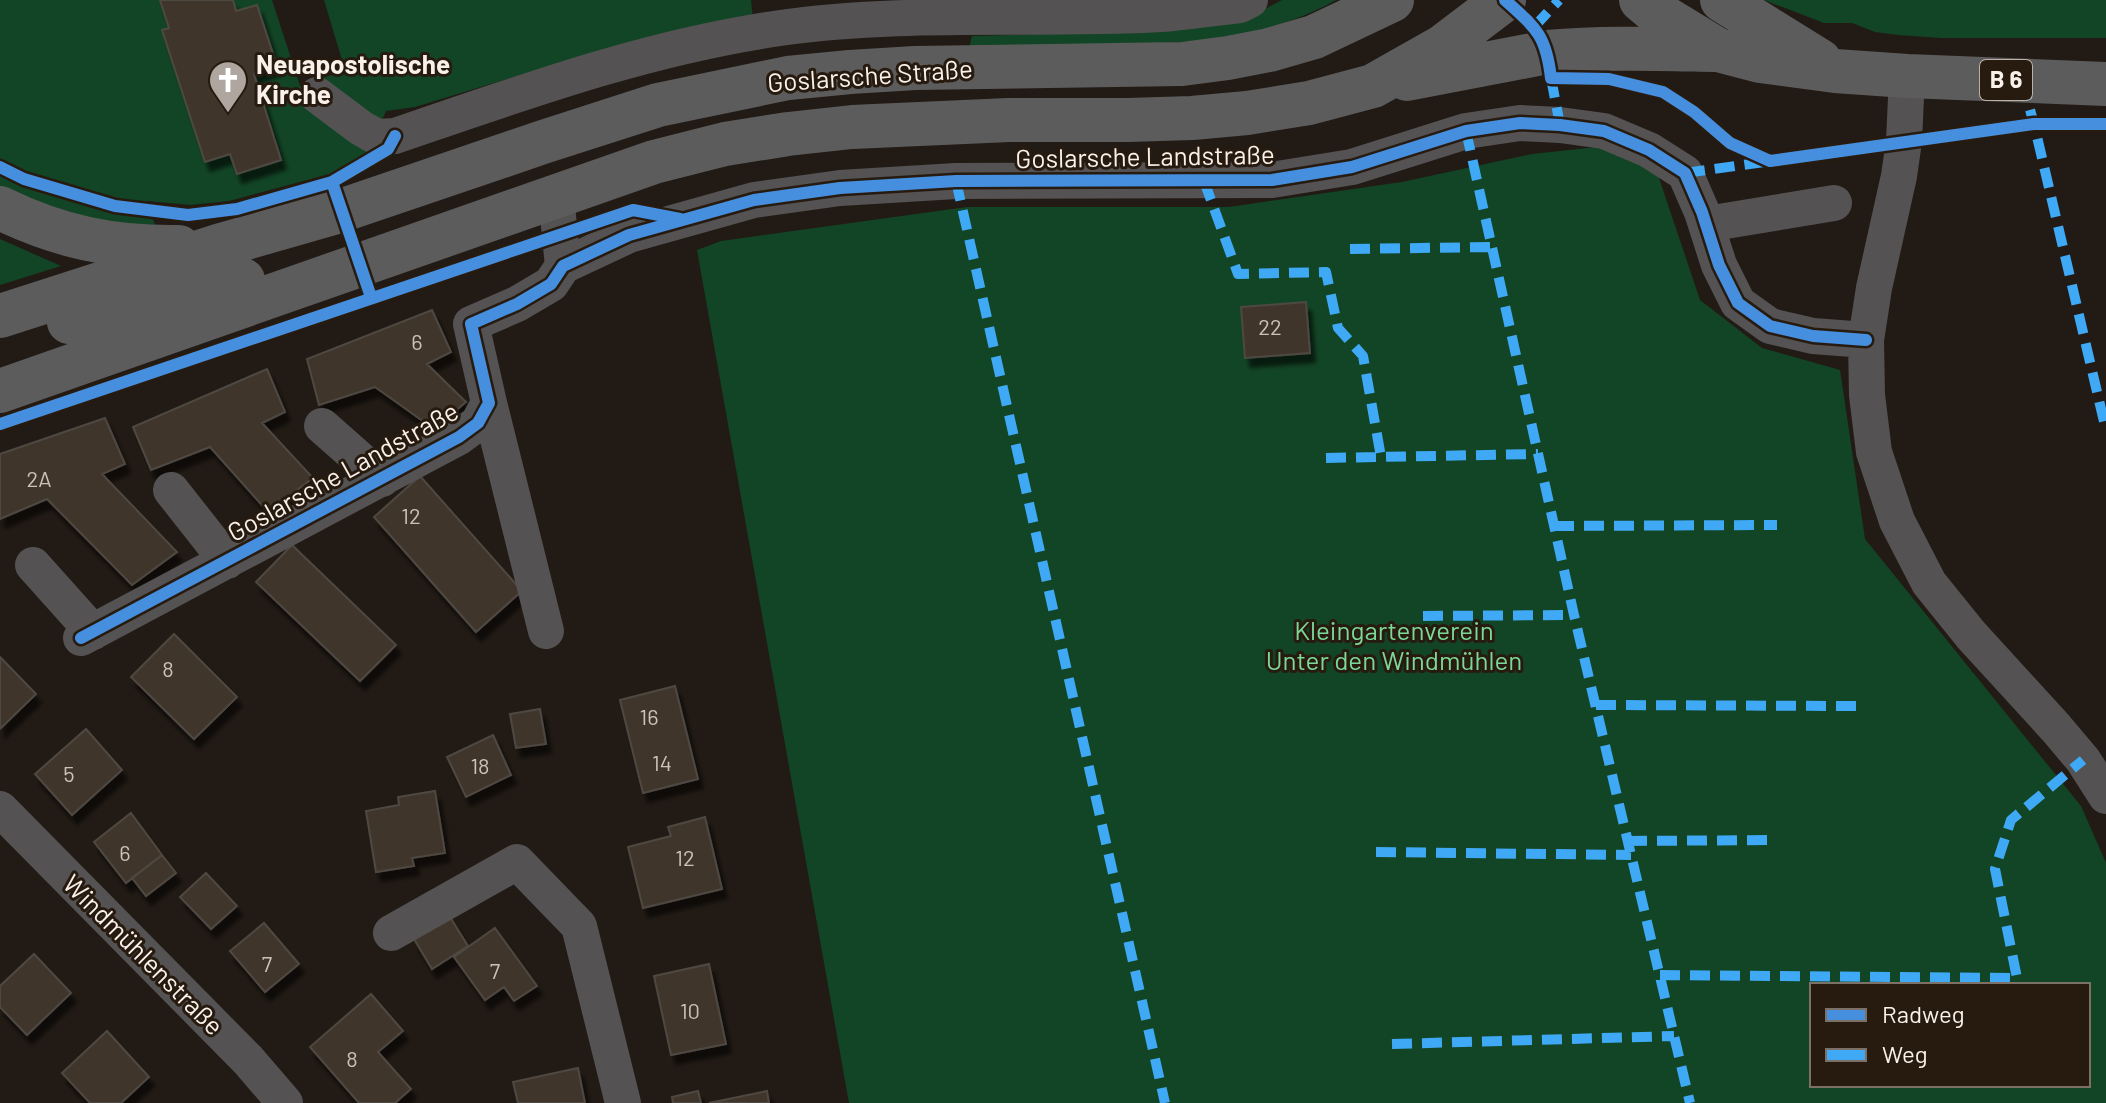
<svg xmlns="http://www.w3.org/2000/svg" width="2106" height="1103" font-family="Barlow,sans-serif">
	<defs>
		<filter id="shadow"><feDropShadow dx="5" dy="9" stdDeviation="2" flood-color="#0009"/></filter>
	</defs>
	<rect width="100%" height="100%" fill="#221b15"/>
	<path fill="#124525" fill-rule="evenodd" d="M0,0h272l28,86 45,-16 -21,-70h427l2,20 -190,42 -148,45 -29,4 -14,30 1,10 -21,14 -11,6 -112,30 -39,4 -43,-4 9,27 -56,-6 -100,-28z
		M1282,0h54c-74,41 -149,43 -232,45 -45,1 -90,2 -135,3l3,-12 201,-6 92,-21z
		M1764,0h342v38h-165l-43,-3 -23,-3 -23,-9h-28z
		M1597,147l60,25 43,128 62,48 78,22 25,169 216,267 25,57v240h-1257l-152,-853 24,-9 246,-34h262l173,-25 130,-28zM1812,985h276v100h-276z
		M0,239l61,27 -61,19z"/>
	<path fill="#41362b" stroke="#4e4843" stroke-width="2" filter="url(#shadow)" d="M160,0h73l3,11 21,-6 20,61 -23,8 27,86 -44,14 -7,-20 -25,8 -43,-132 7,-2z
		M1306,302l4,51 -65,5 -4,-51z
		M432,310l19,42 -24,12 39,38 -32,27 -59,-42 -56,18 -12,-46z
		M267,369l18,43 -23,11 51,55 -45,34 -58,-65 -59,23 -18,-43z
		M105,418l20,46 -23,10 75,78 -45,33 -85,-86 -47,20v-65z
		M420,476l102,115 -46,41 -102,-115z
		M292,545l104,100 -36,36 -104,-99z
		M174,634l63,63 -43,42 -63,-62z
		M0,657l36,37 -36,35z
		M675,686l23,93 -55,14 -23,-93z
		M540,709l6,35 -30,4 -6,-34z
		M86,729l36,41 -50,45 -37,-41z
		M493,735l18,40 -45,22 -19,-40z
		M435,791l10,62 -33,5 2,8 -38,6 -10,-61 33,-6 -1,-8z
		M131,813l31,42 -36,28 -32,-41z
		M705,817l17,72 -79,19 -15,-61 43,-11 -3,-9z
		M162,855l14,18 -30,23 -14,-18z
		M206,873l31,33 -26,23 -31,-32z
		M450,917l18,29 -36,23 -18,-30z
		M264,923l35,41 -34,28 -35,-41z
		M495,928l42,58 -23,15 -10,-14 -19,13 -31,-43z
		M34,954l37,39 -44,42 -27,-28v-21z
		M709,964l17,80 -55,11 -17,-79z
		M371,994l32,37 -25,21 33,37 -16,14h-36l-49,-56z
		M107,1031l42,46 -28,26h-31l-28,-30z
		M578,1068l7,35h-67l-5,-21z
		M698,1091l3,12h-28l-1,-6z
		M767,1091l2,12h-60z"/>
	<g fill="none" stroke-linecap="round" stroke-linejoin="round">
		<path stroke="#545253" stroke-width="36" d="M1907,76l-3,65 -5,35 -25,112 -8,52 1,55 7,57 23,69 32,62 42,52 85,93 27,32 23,36
			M317,95l44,33 16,9 18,-1c126,-43 252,-89 385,-108 126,-18 254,-7 381,-14 26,-2 53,-6 79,-9l10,-5
			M556,196l7,70
			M1707,224l127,-21
			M489,403l57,228
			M322,426l60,53
			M171,490l56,71
			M33,565l60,67
			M81,638l378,-201 19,-14 11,-20 -18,-79 46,-20 34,-20 12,-18 66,-31 125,-35 86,-12 116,-7 316,-1 80,-13 114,-36 54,-8 40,2 44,6 45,19 36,23 17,39 17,53 19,38 32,23 43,10 53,4
			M0,809l248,251 37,43
			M391,933l126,-71 62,64 44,177"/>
		<path stroke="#5d5c5d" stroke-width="44" d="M1641,0l13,11 64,39 42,11 75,10 72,5 199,8
			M1722,0l98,61
			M1407,79l141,-27c56,-5 111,-3 167,-2
			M0,208c59,29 113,40 179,39
			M0,316l218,-70 125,-36 200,-68 115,-37 130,-27 62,-6 65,-4 267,-4 46,-6 41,-8 45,-13 78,-37
			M69,322l174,-42
			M0,391l654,-229 71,-18 63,-10 64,-7 157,-7h119l64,-2 55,-5 62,-10 64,-17 69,-39 62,-47"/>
		<path stroke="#3fa9f5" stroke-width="10" stroke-dasharray="20 10" stroke-linecap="butt" d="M1534,27l25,-27
			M1551,78l9,47
			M2022,81l12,43 72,306
			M1466,131l108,484 116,488
			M1685,173l79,-11
			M956,181l209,922
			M1204,181l34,93 88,-2 12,56 25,28 18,101
			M1350,249l142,-2
			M1326,458l212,-4
			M1554,526l223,-1
			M1423,616l151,-1
			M1596,705l262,1
			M1627,841l150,-1
			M1376,852l255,3
			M1660,975l357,3 -22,-109 16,-49 72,-60
			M1392,1044l282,-8"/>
		<g stroke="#271b10" stroke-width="17">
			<path id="cycleway" d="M1505,0c31,28 41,35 46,78l58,1 54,13 31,20 36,31 40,18 264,-37h72
				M0,167l24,12 91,27 73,9 49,-6 95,-27 56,-33 7,-13
				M332,182l39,115
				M0,424l633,-214 47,9
				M81,638l378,-201 19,-14 11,-20 -18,-79 46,-20 34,-20 12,-18 66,-31 125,-35 86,-12 116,-7 316,-1 80,-13 114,-36 54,-8 40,2 44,6 45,19 36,23 17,39 17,53 19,38 32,23 43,10 53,4"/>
		</g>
		<use href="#cycleway" stroke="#468fdf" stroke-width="12"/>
	</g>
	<defs>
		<g id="church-pin" transform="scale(2)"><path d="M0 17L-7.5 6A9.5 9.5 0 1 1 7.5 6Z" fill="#aea69f" stroke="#271b10"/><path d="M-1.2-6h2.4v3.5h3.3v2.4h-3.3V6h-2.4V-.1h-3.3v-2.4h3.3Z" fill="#fff"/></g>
	</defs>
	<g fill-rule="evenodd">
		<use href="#church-pin" x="228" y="80"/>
	</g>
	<g text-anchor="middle" stroke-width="6" stroke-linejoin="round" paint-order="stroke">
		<g font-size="22" fill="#ccc2ba">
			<text x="1270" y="335">22</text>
			<text x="417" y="350">6</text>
			<text x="39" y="487">2A</text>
			<text x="411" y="524">12</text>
			<text x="168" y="677">8</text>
			<text x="649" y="725">16</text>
			<text x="662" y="771">14</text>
			<text x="480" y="774">18</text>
			<text x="69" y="782">5</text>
			<text x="125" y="861">6</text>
			<text x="685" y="866">12</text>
			<text x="267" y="972">7</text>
			<text x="495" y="979">7</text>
			<text x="690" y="1019">10</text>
			<text x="352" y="1067">8</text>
		</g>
		<rect fill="#271b10" stroke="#bbb1a9" stroke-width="2" x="1980" y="60" width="52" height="40" rx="6"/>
		<g font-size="24" font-weight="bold" fill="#faf1ea">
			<text x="2006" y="88">B 6</text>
		</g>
		<g font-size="26" font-weight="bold" fill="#faf1ea" stroke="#271b10" text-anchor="start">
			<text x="256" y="74">Neuapostolische<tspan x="256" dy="30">Kirche</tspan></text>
		</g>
		<g font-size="26" fill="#faf1ea" stroke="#271b10">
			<text transform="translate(870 76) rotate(-4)" y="9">Goslarsche Straße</text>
			<text transform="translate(1145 157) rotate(-1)" y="9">Goslarsche Landstraße</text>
			<text transform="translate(343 472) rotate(-29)" y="9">Goslarsche Landstraße</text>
			<text transform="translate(143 955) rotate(45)" y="9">Windmühlenstraße</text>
		</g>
		<g font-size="26" fill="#7bd896" stroke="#271b10">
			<text x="1394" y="640">Kleingartenverein<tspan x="1394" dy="30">Unter den Windmühlen</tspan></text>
		</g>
	</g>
	<rect x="1810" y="983" width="280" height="104" fill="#271b10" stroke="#7b7167" stroke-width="2"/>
	<rect x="1826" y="1009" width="40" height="12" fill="#468fdf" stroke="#7b7167" stroke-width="2"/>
	<text x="1882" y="1023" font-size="24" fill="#faf1ea">Radweg</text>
	<rect x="1826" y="1049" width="40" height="12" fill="#3fa9f5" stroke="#7b7167" stroke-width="2"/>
	<text x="1882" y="1063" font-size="24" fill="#faf1ea">Weg</text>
</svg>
